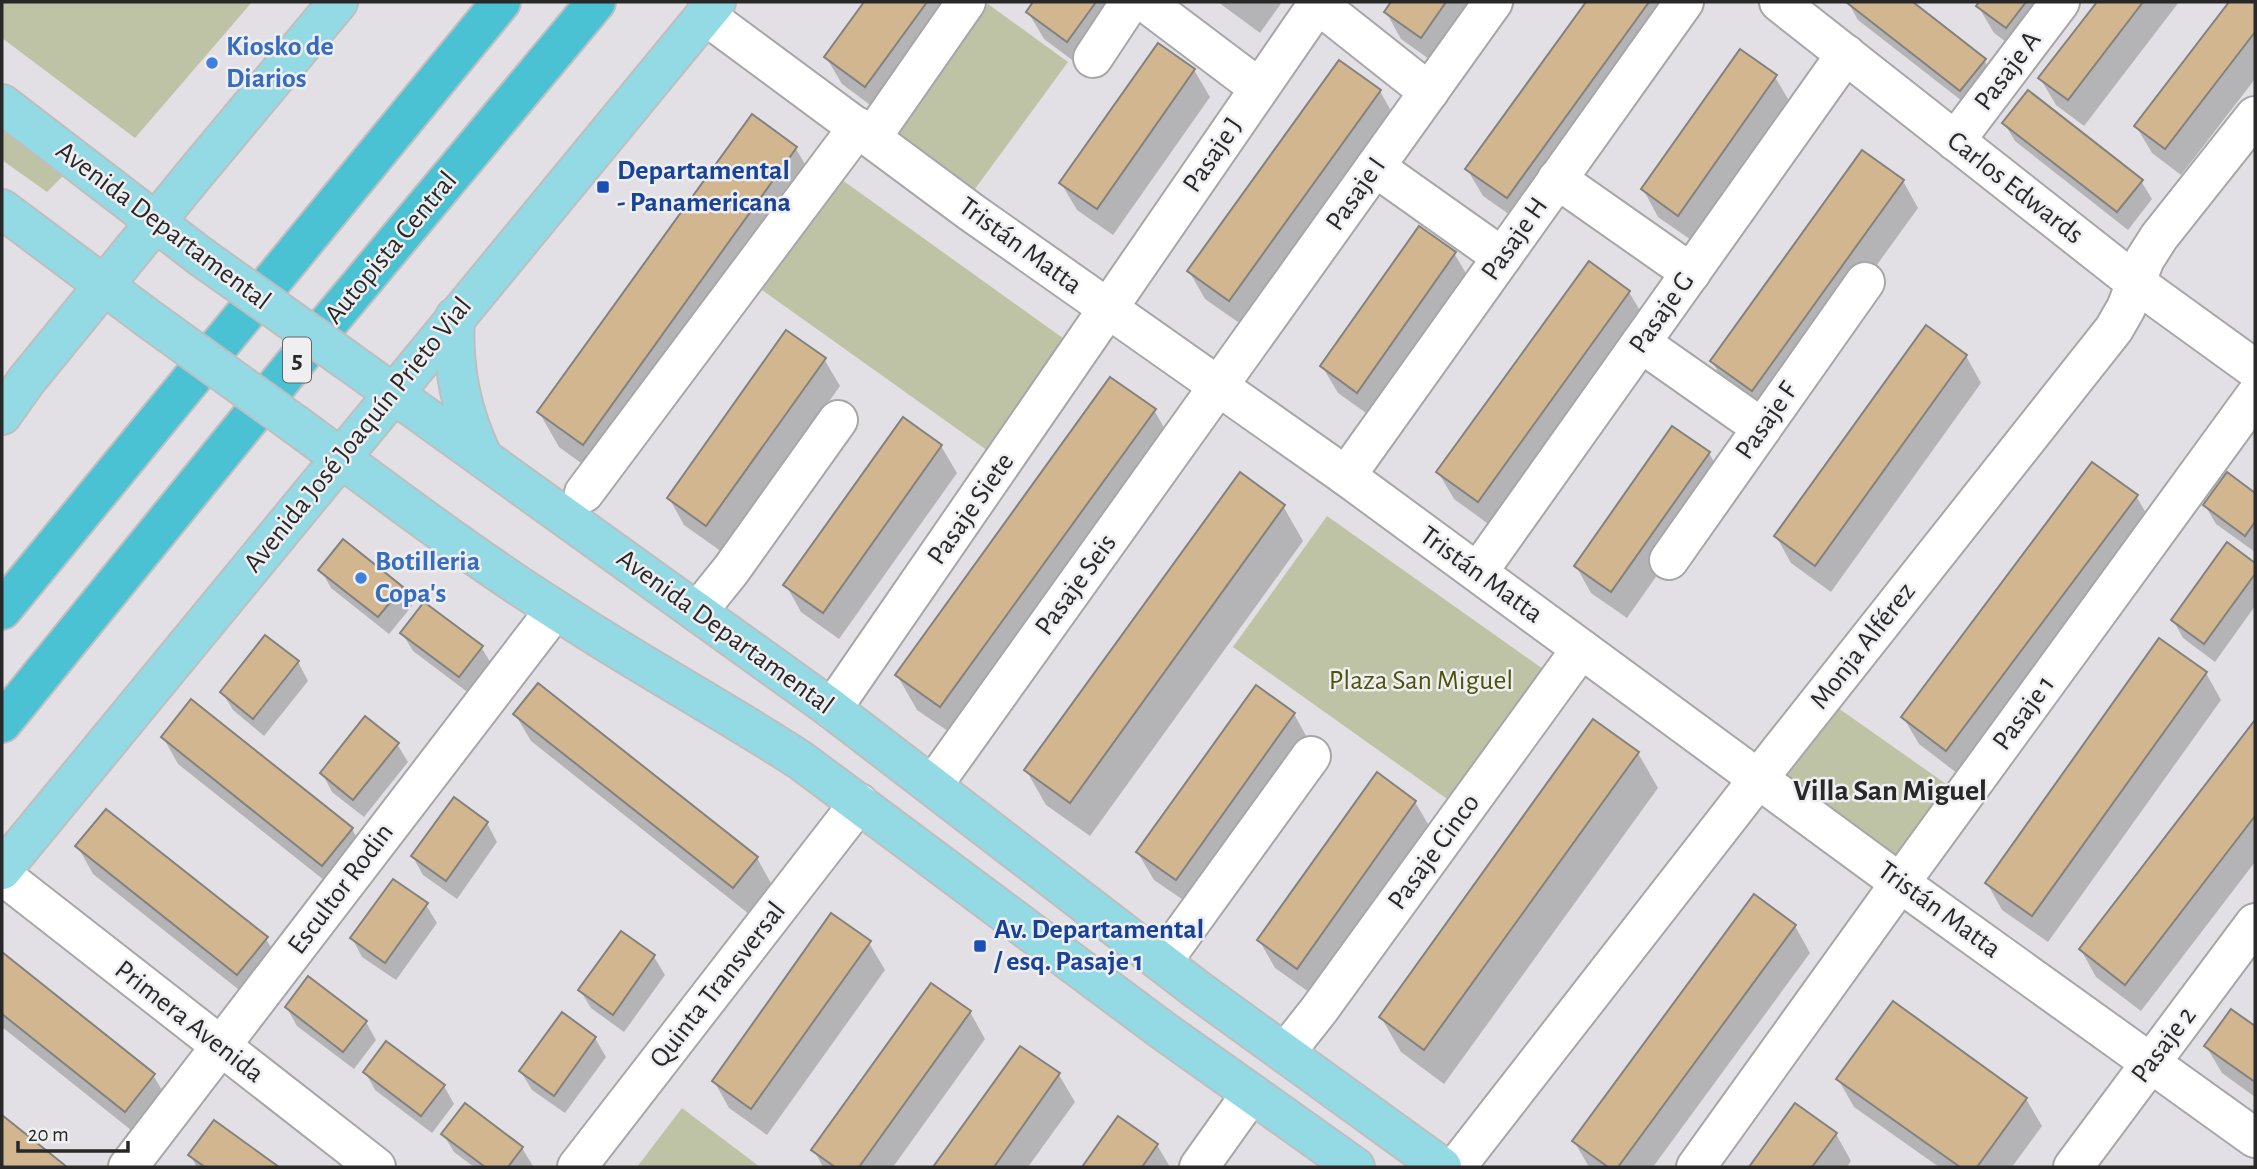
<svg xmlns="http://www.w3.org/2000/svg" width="2257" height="1169" font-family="'Alegreya Sans',sans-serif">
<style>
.green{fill:#bfc3a6}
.shadow{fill:#0003}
.building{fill:#d2b690;stroke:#84827f;stroke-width:2}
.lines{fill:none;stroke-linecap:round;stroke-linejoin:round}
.minor-casing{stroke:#a7a6a9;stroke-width:42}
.major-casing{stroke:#bfbebf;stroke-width:42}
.highway-casing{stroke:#bfbebf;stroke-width:42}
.minor{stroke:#fff;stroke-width:38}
.major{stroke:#93dae5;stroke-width:38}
.highway{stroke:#4bc2d4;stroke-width:38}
.major-bridge-casing{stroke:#bfbebf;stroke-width:42;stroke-linecap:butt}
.major-bridge{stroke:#93dae5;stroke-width:38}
.shop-dot{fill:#3f7fe0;stroke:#efeef1;stroke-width:2.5}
.transit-dot{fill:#1a4fb4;stroke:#efeef1;stroke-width:2.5}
.labels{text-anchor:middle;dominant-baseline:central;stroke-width:5;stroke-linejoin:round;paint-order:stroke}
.shield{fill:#efeef1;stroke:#646365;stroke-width:2}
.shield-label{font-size:26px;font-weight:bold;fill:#292829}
.shop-label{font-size:28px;font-weight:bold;fill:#366cbe;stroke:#efeef1;text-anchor:start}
.street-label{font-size:28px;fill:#292829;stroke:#efeef1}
.transit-label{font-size:28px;font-weight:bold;fill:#164399;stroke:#efeef1;text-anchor:start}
.park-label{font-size:28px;fill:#4e530a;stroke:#efeef1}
.neighbourhood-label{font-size:30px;font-weight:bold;fill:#292829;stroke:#efeef1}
</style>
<rect width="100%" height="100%" fill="#e2e0e4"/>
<g class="green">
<path d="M 2,2 L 252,2 L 135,138 L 2,38 Z"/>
<path d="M 988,4 L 1068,62 L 972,193 L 892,133 Z"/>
<path d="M 2,125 L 66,173 L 47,192 L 2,160 Z"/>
<path d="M 824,167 L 1067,341 L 988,451 L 745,278 Z"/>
<path d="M 1327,516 L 1543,669 L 1450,801 L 1233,647 Z"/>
<path d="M 1831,703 L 1956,791 L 1905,863 L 1780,775 Z"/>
<path d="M 682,1108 L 760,1167 L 637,1167 Z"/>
</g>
<g class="shadow">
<path d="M 866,2 L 961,2 L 881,113 L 842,84 L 826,57 Z"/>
<path d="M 1035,2 L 1131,2 L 1083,68 L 1044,39 L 1028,12 Z"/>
<path d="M 1218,2 L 1282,2 L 1260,33 Z"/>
<path d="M 1393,2 L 1481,2 L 1436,64 L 1401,39 L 1386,12 Z"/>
<path d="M 1588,2 L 1666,2 L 1523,224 L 1483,196 L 1467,169 Z"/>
<path d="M 1848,2 L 1910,2 L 1984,60 L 1995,78 L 1971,108 L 1858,20 Z"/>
<path d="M 1982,2 L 2063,2 L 2022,54 L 1994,33 L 1978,6 Z"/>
<path d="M 2099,2 L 2179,2 L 2084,126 L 2056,105 L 2040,78 Z"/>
<path d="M 2232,2 L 2255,2 L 2255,79 L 2181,175 L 2152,153 L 2136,126 Z"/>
<path d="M 1194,70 L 1210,97 L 1113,235 L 1077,210 L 1061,183 Z"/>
<path d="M 1775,77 L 1791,104 L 1694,242 L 1658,217 L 1643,189 Z"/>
<path d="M 1380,91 L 1395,118 L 1245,327 L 1205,299 L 1189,271 Z"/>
<path d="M 752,117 L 796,149 L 816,183 L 603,479 L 559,447 L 539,412 Z"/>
<path d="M 2004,123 L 2141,181 L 2152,199 L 2128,230 L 2015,141 Z"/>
<path d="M 1903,181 L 1918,208 L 1767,417 L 1727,388 L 1712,361 Z"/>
<path d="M 1454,253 L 1470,280 L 1373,418 L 1338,393 L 1322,366 Z"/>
<path d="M 1629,292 L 1645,319 L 1494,528 L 1454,499 L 1438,472 Z"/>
<path d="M 1966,356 L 1981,383 L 1831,592 L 1791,563 L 1776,536 Z"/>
<path d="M 824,359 L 840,386 L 722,552 L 684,525 L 669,498 Z"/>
<path d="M 1154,410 L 1174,445 L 961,740 L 917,710 L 897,675 Z"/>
<path d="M 903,420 L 941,446 L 957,473 L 839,639 L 801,612 L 786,585 Z"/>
<path d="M 1709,453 L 1724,480 L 1627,618 L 1591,593 L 1576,566 Z"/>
<path d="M 2228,475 L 2255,495 L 2255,552 L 2216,524 L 2205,505 Z"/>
<path d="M 2136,496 L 2152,523 L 1962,777 L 1919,744 L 1903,717 Z"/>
<path d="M 1283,506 L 1303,541 L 1090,836 L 1046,805 L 1026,770 Z"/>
<path d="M 2228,545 L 2255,565 L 2255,606 L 2215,662 L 2183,638 L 2173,620 Z"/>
<path d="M 321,570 L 402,588 L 412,606 L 389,634 L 331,588 Z"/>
<path d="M 402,633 L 481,647 L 492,665 L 470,694 L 413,651 Z"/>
<path d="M 298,662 L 308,681 L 264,736 L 233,710 L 222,692 Z"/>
<path d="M 2206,673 L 2221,700 L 2048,942 L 2002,910 L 1987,883 Z"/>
<path d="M 515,714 L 757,858 L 772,885 L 749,914 L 531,741 Z"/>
<path d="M 1294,714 L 1309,741 L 1192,906 L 1154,880 L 1138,853 Z"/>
<path d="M 2255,723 L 2255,862 L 2141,1011 L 2096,977 L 2081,950 Z"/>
<path d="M 163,737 L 352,829 L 367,856 L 339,892 L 178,764 Z"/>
<path d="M 397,744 L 408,762 L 364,817 L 332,792 L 322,773 Z"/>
<path d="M 1638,753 L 1658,788 L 1444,1084 L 1401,1052 L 1381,1017 Z"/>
<path d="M 1415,802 L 1431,829 L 1313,995 L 1275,968 L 1259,940 Z"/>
<path d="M 487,823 L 497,842 L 457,899 L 423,875 L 413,857 Z"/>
<path d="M 78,847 L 266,939 L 282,966 L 253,1001 L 93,874 Z"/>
<path d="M 426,905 L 437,923 L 396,980 L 362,957 L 352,938 Z"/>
<path d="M 1795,926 L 1810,953 L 1653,1167 L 1589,1167 L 1574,1141 Z"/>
<path d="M 621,933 L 654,957 L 665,975 L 624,1032 L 591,1008 L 580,990 Z"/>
<path d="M 869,943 L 885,970 L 767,1135 L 729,1108 L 714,1081 Z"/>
<path d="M 2,954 L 153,1075 L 169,1102 L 141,1138 L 2,1027 Z"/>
<path d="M 287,1008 L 366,1022 L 376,1040 L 354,1069 L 297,1026 Z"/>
<path d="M 2231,1011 L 2255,1028 L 2255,1097 L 2222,1073 L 2206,1046 Z"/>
<path d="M 970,1012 L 985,1039 L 893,1167 L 823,1167 L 814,1150 Z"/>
<path d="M 562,1015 L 595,1038 L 606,1057 L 565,1113 L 532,1090 L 521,1072 Z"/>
<path d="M 1021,1048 L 1059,1075 L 1075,1102 L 1028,1167 L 936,1167 Z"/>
<path d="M 365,1072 L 444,1086 L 454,1104 L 432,1133 L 375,1090 Z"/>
<path d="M 1838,1079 L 2026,1099 L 2042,1126 L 2012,1167 L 1939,1167 L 1854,1107 Z"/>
<path d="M 1795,1105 L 1836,1134 L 1851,1161 L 1847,1167 L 1751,1167 Z"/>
<path d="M 2,1117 L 64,1167 L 2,1167 Z"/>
<path d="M 1118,1118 L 1157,1145 L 1170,1167 L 1084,1167 Z"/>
<path d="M 214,1122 L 276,1167 L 197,1167 L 190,1155 Z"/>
<path d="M 443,1134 L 522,1148 L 533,1166 L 474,1167 L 454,1152 Z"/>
</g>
<g class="building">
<path d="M 864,2 L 927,2 L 865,87 L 824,57 Z"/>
<path d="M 1033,2 L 1096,2 L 1067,42 L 1026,12 Z"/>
<path d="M 1391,2 L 1446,2 L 1421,38 L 1384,12 Z"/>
<path d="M 1586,2 L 1649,2 L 1507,198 L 1465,169 Z"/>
<path d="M 1846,2 L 1913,2 L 1986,59 L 1960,91 Z"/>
<path d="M 1979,2 L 2026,2 L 2006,28 L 1976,6 Z"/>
<path d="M 2097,2 L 2143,2 L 2068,100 L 2038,78 Z"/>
<path d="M 2229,2 L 2255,2 L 2255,32 L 2165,149 L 2134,126 Z"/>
<path d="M 1158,43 L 1195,69 L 1097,209 L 1059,183 Z"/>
<path d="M 1740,49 L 1777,75 L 1678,216 L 1641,189 Z"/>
<path d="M 1339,60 L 1381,90 L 1229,301 L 1187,271 Z"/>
<path d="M 2028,90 L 2143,180 L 2117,212 L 2002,123 Z"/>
<path d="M 752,114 L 797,147 L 583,445 L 537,412 Z"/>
<path d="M 1862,150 L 1904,180 L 1752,391 L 1710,361 Z"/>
<path d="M 1419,226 L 1456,252 L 1357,393 L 1320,366 Z"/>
<path d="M 1589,261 L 1630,291 L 1478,502 L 1436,472 Z"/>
<path d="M 1926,325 L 1967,355 L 1815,566 L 1774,536 Z"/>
<path d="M 786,330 L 826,358 L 706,526 L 667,498 Z"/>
<path d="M 1110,377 L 1156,409 L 940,707 L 895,675 Z"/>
<path d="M 903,417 L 942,445 L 823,613 L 783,585 Z"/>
<path d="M 1672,426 L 1710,452 L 1611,592 L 1574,566 Z"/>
<path d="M 2092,462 L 2138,495 L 1946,751 L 1901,717 Z"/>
<path d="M 1240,472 L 1285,505 L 1070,803 L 1024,770 Z"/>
<path d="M 2227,472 L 2255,493 L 2255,522 L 2245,536 L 2203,505 Z"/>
<path d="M 343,539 L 403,587 L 378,617 L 318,570 Z"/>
<path d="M 2227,542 L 2255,563 L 2255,574 L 2204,644 L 2171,620 Z"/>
<path d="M 424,602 L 483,646 L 459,677 L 400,633 Z"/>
<path d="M 265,635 L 299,661 L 253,719 L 220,692 Z"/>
<path d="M 2159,638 L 2207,672 L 2032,916 L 1985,883 Z"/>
<path d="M 538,683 L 758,857 L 733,888 L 513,714 Z"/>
<path d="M 1256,685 L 1295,713 L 1176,880 L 1136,852 Z"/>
<path d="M 191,699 L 353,828 L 322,866 L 161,737 Z"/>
<path d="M 365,716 L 399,743 L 353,800 L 320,773 Z"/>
<path d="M 1593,719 L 1639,752 L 1424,1050 L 1379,1017 Z"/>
<path d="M 2255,720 L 2255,816 L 2125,985 L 2079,949 Z"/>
<path d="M 1377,772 L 1416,801 L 1297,969 L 1257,940 Z"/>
<path d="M 454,797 L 488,822 L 446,881 L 411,856 Z"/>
<path d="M 106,809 L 268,937 L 237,975 L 75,846 Z"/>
<path d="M 393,879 L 428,903 L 385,963 L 350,938 Z"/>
<path d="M 1754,894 L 1796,925 L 1618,1167 L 1608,1167 L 1572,1141 Z"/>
<path d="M 831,913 L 871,941 L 751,1109 L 712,1081 Z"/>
<path d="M 621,931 L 655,955 L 613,1015 L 578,990 Z"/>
<path d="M 2,952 L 155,1074 L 125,1112 L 2,1014 Z"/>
<path d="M 308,976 L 367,1021 L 343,1052 L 285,1007 Z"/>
<path d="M 931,983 L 971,1011 L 859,1167 L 835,1167 L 811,1150 Z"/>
<path d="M 1893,1001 L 2027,1098 L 1977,1167 L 1960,1167 L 1836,1079 Z"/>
<path d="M 2231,1009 L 2255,1026 L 2255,1082 L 2204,1046 Z"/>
<path d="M 562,1012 L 596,1037 L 554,1096 L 519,1071 Z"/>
<path d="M 386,1041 L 445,1085 L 421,1116 L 363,1072 Z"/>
<path d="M 1020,1046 L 1060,1073 L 994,1167 L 933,1167 Z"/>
<path d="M 465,1103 L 523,1147 L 508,1167 L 485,1167 L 441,1134 Z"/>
<path d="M 1795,1103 L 1837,1133 L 1812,1167 L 1749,1167 Z"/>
<path d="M 2,1115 L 67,1167 L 2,1167 Z"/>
<path d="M 1118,1116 L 1158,1144 L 1142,1167 L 1082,1167 Z"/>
<path d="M 214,1120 L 279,1167 L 205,1167 L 188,1155 Z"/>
</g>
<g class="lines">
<defs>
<g id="minor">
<path d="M 1145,2 L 1259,88"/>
<path d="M 1779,2 L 2136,283 L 2255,369"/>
<path d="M 1318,4 L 1429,92"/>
<path d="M 705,15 L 971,212 L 1346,476 L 1900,883 L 2255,1138"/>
<path d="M 1093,58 L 1130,2"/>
<path d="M 872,137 L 966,2"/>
<path d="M 1955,141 L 2060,2"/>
<path d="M 1375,167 L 1502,257"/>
<path d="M 1557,179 L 1691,273"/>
<path d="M 1641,343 L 1762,428"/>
<path d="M 1346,476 L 1684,2"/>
<path d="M 584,493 L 858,127"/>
<path d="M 1669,560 L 1865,282"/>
<path d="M 1478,572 L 1846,54"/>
<path d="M 698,611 L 731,570 L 838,420"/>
<path d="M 832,709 L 1319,2"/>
<path d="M 933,785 L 1493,2"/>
<path d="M 2,875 L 376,1167"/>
<path d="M 1162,962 L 1311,756"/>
<path d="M 1285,1053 L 1319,1010 L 1581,649"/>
<path d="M 128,1167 L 555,610"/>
<path d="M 577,1167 L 859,803"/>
<path d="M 1199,1167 L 1251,1094"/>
<path d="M 1456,1167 L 1780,751 L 2114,329 L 2126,308 L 2145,259 L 2159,237 L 2255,116"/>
<path d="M 1696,1167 L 1900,883 L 2255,396"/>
<path d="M 2073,1167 L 2255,923"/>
</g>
<g id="major">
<path d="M 2,104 L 200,256"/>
<path d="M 2,209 L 149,319"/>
<path d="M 455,317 C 452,368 461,412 483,458"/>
<path d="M 348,361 L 832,709 L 1199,991 L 1442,1167"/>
<path d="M 2,415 L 26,381 L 193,176 L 338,2"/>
<path d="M 296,425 C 382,488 466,553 556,610 C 636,663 720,708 800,760 L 1165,1032 L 1355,1167"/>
<path d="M 2,870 L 716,2"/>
</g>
<g id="highway">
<path d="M 2,610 L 501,2"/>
<path d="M 2,723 L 303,353 L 596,2"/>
</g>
</defs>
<use href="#minor" class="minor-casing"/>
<use href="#major" class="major-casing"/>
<use href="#highway" class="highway-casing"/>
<use href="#minor" class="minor"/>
<use href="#major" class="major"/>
<use href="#highway" class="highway"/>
<defs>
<g id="major-bridge">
<path d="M 200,256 L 348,361"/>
<path d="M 149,319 L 296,425"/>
</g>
</defs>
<use href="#major-bridge" class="major-bridge-casing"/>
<use href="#major-bridge" class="major-bridge"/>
</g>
<g class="shop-dot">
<circle cx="212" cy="63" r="7"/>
<circle cx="361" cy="578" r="7"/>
</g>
<g class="transit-dot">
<rect x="596" y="180" width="14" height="14" rx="3.5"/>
<rect x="973" y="939" width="14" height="14" rx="3.5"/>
</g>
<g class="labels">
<rect class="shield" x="283" y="337.5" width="28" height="45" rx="5"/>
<g class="shield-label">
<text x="297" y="360">5</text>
</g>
<g class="shop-label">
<text x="226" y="47">Kiosko de<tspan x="226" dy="32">Diarios</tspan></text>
<text x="375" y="562">Botilleria<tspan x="375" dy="32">Copa's</tspan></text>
</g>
<g class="street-label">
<text transform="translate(2008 71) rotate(-53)">Pasaje A</text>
<text transform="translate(1213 155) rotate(-56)">Pasaje J</text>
<text transform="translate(2015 188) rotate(38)">Carlos Edwards</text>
<text transform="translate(1356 194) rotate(-55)">Pasaje I</text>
<text transform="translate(163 226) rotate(37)">Avenida Departamental</text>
<text transform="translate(1515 239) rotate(-55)">Pasaje H</text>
<text transform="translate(1020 246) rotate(36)">Tristán Matta</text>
<text transform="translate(391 248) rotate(-50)">Autopista Central</text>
<text transform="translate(1662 313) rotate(-55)">Pasaje G</text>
<text transform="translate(1767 421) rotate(-55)">Pasaje F</text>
<text transform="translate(358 435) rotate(-51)">Avenida José Joaquín Prieto Vial</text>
<text transform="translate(971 509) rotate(-55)">Pasaje Siete</text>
<text transform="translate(1481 575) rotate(36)">Tristán Matta</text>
<text transform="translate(1076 585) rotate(-54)">Pasaje Seis</text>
<text transform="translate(725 632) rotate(36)">Avenida Departamental</text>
<text transform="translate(1863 646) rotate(-52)">Monja Alférez</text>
<text transform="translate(2024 713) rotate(-54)">Pasaje 1</text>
<text transform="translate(1434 852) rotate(-54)">Pasaje Cinco</text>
<text transform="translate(341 889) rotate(-53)">Escultor Rodin</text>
<text transform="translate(1939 910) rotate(36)">Tristán Matta</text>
<text transform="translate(718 985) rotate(-52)">Quinta Transversal</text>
<text transform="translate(189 1022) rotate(38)">Primera Avenida</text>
<text transform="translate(2164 1045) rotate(-53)">Pasaje 2</text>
</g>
<g class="transit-label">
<text x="617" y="171">Departamental<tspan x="617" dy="32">- Panamericana</tspan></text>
<text x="994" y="930">Av. Departamental<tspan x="994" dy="32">/ esq. Pasaje 1</tspan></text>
</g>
<g class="park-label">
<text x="1421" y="681">Plaza San Miguel</text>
</g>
<g class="neighbourhood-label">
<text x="1890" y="791">Villa San Miguel</text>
</g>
</g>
<rect width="2257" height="1169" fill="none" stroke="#292829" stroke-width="7"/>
<path d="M18 1141v10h110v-10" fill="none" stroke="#292829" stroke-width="3.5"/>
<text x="28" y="1141" font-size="21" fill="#292829" stroke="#efeef1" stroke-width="5" paint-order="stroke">20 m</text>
</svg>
